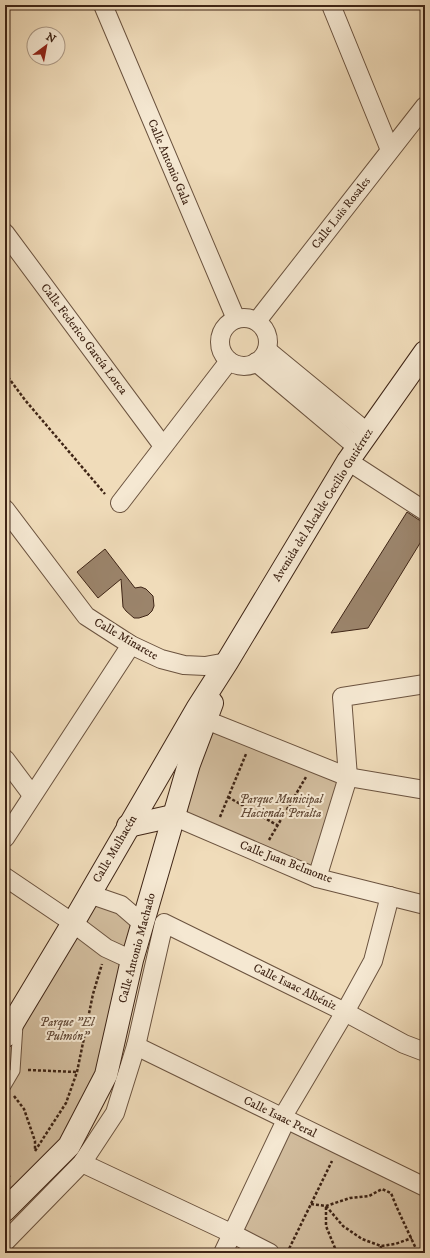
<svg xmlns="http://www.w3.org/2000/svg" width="430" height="1258" font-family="'IM FELL DW Pica',serif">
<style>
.green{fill:#d2bd9e;stroke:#88715a}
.building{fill:#9b846b;stroke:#3f2516}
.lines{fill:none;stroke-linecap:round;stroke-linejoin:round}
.lane-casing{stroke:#6b533f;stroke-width:11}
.street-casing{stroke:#6b533f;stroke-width:20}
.secondary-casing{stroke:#3f2516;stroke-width:24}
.path{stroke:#3f2516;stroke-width:2.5;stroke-dasharray:3 2;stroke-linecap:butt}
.lane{stroke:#f5e8d2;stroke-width:9}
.street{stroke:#f5e8d2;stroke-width:18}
.secondary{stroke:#f5e8d2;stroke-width:22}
.labels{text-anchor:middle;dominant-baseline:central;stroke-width:4;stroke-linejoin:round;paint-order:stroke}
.street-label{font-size:12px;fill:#3f2516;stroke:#f5e8d2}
.park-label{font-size:12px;font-style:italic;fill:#644b38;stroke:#f5e8d2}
</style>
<rect width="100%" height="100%" fill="#f0dcba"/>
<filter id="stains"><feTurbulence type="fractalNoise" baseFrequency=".005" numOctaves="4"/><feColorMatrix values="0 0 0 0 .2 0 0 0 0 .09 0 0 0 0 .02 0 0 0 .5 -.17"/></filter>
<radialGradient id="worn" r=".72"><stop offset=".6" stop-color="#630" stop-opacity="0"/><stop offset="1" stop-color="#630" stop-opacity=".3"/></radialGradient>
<g class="green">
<path d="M 206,720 L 348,777 L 317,878 L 173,816 Z"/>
<path d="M 89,894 L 143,924 L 106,1075 L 69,1146 L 5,1210 L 5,1088 L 15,1071 L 19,1014 Z"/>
<path d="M 286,1120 L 425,1187 L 425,1253 L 270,1253 L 233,1234 Z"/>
</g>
<g class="building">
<path d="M 407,512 L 419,520 L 425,521 L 425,535 L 368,628 L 331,633 Z"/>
<path d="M 105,549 L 135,588 L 141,587 L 146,589 L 153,596 L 154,606 L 152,611 L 148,615 L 139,618 L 134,618 L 126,611 L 123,607 L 121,579 L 98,598 L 77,572 Z"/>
</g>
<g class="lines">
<defs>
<path id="lane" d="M 5,1088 L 15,1071 L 18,1025"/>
<g id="street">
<path d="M 103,5 L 236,319"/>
<path d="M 331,5 L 390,150"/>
<path d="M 5,233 L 163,446"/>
<circle cx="244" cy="342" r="24"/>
<path d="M 257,321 L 425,106"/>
<path d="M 267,350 L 368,433"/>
<path d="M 256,362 L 357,447"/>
<path d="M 348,461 L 425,511"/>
<path d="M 120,503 L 229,361"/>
<path d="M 5,509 L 86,616 L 131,645 L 161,659 L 184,665 L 205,666 L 227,662"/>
<path d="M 206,720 L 348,777 L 425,790"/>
<path d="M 5,759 L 32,795"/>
<path d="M 173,816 L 317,878 L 425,905"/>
<path d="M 5,838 L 131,645"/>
<path d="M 5,877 L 73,923 L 106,948 L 132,960"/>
<path d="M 317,878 L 348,777 L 342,697 L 425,684"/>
<path d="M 89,894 L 121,905 L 143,924"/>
<path d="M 136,1046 L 425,1187"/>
<path d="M 282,1118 L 345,1012 L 373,961 L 390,896"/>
<path d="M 82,1163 L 233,1234 L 270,1253"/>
<path d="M 5,1242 L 82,1163 L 115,1113 L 136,1046 L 164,923 L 345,1012 L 404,1044 L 425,1052"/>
<path d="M 223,1253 L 286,1120"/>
</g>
<g id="secondary">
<path d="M 128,826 L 173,816"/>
<path d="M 5,1036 L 73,923 L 197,709 L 227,662 L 348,461 L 425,352"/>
<path d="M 5,1210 L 69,1146 L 106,1075 L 132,960 L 189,764 L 212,703"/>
</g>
</defs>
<use href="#lane" class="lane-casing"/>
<use href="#street" class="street-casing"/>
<use href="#secondary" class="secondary-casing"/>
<g class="path">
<path d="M 5,373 L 25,400 L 105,494"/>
<path d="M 228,797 L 277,825"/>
<path d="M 220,817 L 246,754"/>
<path d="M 269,840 L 306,777"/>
<path d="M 28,1070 L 77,1072"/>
<path d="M 14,1096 L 24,1109 L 35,1141 L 35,1149"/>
<path d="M 35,1151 L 66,1103 L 77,1072 L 93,994 L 102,964"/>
<path d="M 5,1174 L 10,1177"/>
<path d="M 311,1204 L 326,1206 L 350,1198 L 369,1196 L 382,1189 L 391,1193 C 399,1214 409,1233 418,1253"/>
<path d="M 326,1206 L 343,1226 L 362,1239 L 381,1246 L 395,1244 L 412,1238"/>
<path d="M 326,1207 L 326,1226 L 337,1253"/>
<path d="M 287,1253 L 332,1161"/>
<path d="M 380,1253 L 381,1246"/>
</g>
<use href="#lane" class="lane"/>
<use href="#street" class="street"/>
<use href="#secondary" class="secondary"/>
</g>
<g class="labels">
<g class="street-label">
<text transform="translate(169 162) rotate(67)">Calle Antonio Gala</text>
<text transform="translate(341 213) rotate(-52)">Calle Luis Rosales</text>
<text transform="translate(84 339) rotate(53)">Calle Federico García Lorca</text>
<text transform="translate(323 505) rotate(-58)">Avenida del Alcalde Cecilio Gutiérrez</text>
<text transform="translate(126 639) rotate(30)">Calle Minarete</text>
<text transform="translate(115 849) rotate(-60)">Calle Mulhacén</text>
<text transform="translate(286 862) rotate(21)">Calle Juan Belmonte</text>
<text transform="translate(137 948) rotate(-75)">Calle Antonio Machado</text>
<text transform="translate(295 987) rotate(26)">Calle Isaac Albéniz</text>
<text transform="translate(280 1117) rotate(26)">Calle Isaac Peral</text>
</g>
<g class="park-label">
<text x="281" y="799">Parque Municipal<tspan x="281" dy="14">Hacienda Peralta</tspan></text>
<text x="67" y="1022">Parque "El<tspan x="67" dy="14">Pulmón"</tspan></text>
</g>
</g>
<rect width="430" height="1258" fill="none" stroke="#f0dcba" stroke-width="20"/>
<rect x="6" y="6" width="418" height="1246" fill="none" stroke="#3f2516" stroke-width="2"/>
<rect x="10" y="10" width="410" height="1238" fill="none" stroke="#3f2516"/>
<g transform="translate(46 46) rotate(32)"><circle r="19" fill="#f5e8d2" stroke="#ac9a87"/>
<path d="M0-3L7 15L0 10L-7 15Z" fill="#8f2418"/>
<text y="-6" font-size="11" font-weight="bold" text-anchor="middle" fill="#3f2516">N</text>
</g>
<rect width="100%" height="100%" filter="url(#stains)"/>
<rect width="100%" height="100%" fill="url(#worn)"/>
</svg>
